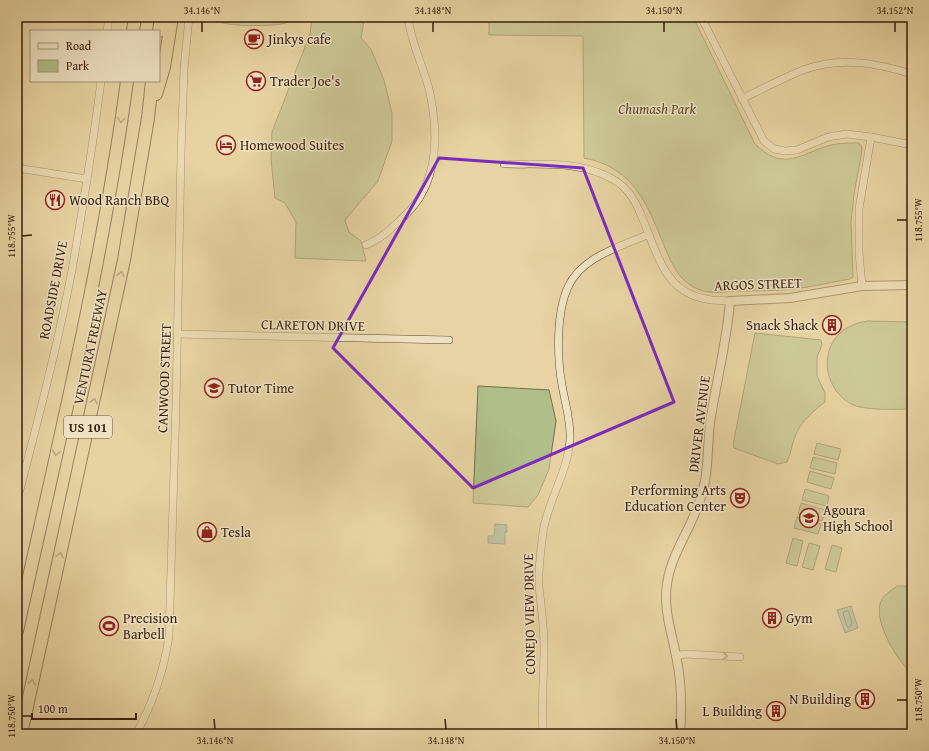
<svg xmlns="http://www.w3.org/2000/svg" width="929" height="751" font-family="'Gentium Book Plus',serif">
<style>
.green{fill:#b0be8a;stroke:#746e4a}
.water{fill:#97b8a6;stroke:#717a68}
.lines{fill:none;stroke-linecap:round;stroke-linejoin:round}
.shore{stroke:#686b58;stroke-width:1}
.minor-casing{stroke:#644b30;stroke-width:8}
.tertiary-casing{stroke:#644b30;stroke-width:10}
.motorway-casing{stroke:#381e0a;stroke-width:14}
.minor{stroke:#efe2c3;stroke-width:7}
.tertiary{stroke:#efe2c3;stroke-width:8}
.motorway{stroke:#e7d3a3;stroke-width:12}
.oneway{stroke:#907856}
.oneway2{stroke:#948066}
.marked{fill:none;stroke:#7b2cbf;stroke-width:3;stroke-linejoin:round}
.ticks{fill:none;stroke:#381e0a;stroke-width:1.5}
.labels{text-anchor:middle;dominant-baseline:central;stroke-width:3;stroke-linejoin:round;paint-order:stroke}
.shield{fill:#efe2c3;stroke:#6f5942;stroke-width:1}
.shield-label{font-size:13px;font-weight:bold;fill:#381e0a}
.poi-label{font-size:14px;fill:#381e0a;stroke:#efe2c3;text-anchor:start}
.park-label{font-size:14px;font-style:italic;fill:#56462a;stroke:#efe2c3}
.street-label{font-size:14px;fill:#381e0a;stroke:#efe2c3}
.neatline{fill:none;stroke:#381e0a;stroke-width:1.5}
.ticks-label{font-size:10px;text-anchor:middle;fill:#381e0a}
</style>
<rect width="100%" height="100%" fill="#e7d3a3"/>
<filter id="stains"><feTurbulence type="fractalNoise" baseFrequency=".005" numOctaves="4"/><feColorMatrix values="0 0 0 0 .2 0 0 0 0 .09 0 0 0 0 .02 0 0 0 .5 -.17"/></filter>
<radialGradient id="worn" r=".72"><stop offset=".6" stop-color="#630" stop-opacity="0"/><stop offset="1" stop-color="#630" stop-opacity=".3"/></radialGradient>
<g class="green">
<path d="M 210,17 L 296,17 C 292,19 287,23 282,24 C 266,26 221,28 210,17 Z"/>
<path d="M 429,17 L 693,17 L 755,144 C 781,169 795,158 824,147 C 835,143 847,143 858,143 L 861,145 L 862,150 L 854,194 L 851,222 L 853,277 L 850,279 C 827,283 804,289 781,290 C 766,291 751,291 736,291 C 725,292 711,294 700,290 C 681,283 673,267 666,250 C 648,207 636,168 584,158 L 583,36 L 489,35 L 489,18 L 438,19 Z"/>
<path d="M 312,18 L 364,20 L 361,38 L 371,49 L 384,80 L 392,113 L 392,141 L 378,181 L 345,220 L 349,232 L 361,241 L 366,261 L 295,258 L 296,222 L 285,203 L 275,198 L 271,159 L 272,132 L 310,34 Z"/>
<path d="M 867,321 L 912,322 L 912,409 C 896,409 864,411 851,404 C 826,390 818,354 840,333 C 848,326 857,323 867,321 Z"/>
<path d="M 755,333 L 821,340 L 822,345 L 817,357 L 817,376 L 825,393 L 825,402 C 815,409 802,421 797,432 C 792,441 792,451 787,462 L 778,464 L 734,448 L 733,445 Z"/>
<path d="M 478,386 L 549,390 L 556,421 L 549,469 L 538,495 L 528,507 L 473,503 Z"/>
<path d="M 817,443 L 841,449 L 838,460 L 814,454 Z"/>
<path d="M 813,457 L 837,463 L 835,474 L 810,468 Z"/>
<path d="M 810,471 L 834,478 L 831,489 L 807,482 Z"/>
<path d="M 805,489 L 829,496 L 827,506 L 802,500 Z"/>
<path d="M 801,503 L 825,510 L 822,521 L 798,514 Z"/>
<path d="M 797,517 L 821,524 L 818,534 L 794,528 Z"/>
<path d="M 793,538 L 803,541 L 797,566 L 786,563 Z"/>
<path d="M 809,543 L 820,546 L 813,570 L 802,567 Z"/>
<path d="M 832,545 L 842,548 L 836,572 L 825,569 Z"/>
<path d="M 897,586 L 912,586 L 912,674 C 898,661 875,625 880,604 C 882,596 890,591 897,586 Z"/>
</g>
<g class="water">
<path d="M 495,524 L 507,525 L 507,532 L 505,532 L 505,544 L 488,543 L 488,536 L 494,536 Z"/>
<path d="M 851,606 L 858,628 L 845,633 L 837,610 Z"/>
</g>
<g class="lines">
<path class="shore" d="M 847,611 L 849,612 L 852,624 L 849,627 L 847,626 L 843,614 L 844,612 Z"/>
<defs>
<g id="minor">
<path d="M 701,17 L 764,141 L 774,149 L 785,151 L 797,150 L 828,137 L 847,134 L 871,137 L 912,145"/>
<path d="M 107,31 L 109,17"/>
<path d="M 742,99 C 762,89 783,78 803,70 C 840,56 876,63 912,74"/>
<path d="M 504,164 C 540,165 582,160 614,180 C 627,187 636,202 641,215 C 656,249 663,292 706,299 C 714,301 722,300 730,301"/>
<path d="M 17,168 L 87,179"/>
<path d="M 366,245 C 378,240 387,233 396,224 C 405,216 414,207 420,197 C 438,167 437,127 430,93 C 424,67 411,44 408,17"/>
<path d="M 862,286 L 859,252 L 859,209 L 871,137"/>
<path d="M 178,334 L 449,340"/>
<path d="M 17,501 C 37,424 57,348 72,270 C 83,207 93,144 101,81"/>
<path d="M 676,656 L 685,654 L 740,657"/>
<path d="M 136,734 C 153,703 164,670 169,636 L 176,404 L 181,154 L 184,69 L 189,17"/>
<path d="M 543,734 C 541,705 544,676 544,646 C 544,626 541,606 539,586 C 538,568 541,550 543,532 C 548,500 568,472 570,439 C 571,421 565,403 562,385 C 557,357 556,313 568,287 C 582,256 621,247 649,234"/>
</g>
<path id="tertiary" d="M 680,734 C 682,708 682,682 676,656 C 672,633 663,609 667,584 C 671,554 691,529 700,500 C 709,476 707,448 710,423 C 716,382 727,342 730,301 L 790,298 L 862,286 L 912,285"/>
<g id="motorway">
<path d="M 133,31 L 135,17"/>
<path d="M 159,31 L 161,17"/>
<path d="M 156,94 L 164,67 L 172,17"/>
<path d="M 17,631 C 57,449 102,266 127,81"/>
<path d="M 21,734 L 124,260 L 148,118 L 152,81"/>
</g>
</defs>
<use href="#minor" class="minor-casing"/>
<use href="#tertiary" class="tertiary-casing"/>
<use href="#motorway" class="motorway-casing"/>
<use href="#minor" class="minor"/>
<use href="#tertiary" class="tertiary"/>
<use href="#motorway" class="motorway"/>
</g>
<defs><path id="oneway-chevron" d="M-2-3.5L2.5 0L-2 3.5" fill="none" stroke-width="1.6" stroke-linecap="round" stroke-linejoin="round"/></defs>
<g class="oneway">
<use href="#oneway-chevron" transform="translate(121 120) rotate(98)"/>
<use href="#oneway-chevron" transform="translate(121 274) rotate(-78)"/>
<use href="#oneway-chevron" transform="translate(94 401) rotate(-78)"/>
<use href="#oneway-chevron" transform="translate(56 453) rotate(102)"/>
<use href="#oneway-chevron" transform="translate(60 555) rotate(-78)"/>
<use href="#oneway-chevron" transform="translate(32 682) rotate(-78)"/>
</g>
<use class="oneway2" href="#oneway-chevron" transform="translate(725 656) rotate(2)"/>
<path d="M0 0H929V751H0ZM 439,158 L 583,168 L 674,402 L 473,488 L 333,348 Z" fill="#e7d3a3" fill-opacity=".55" fill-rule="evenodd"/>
<path class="marked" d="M 439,158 L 583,168 L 674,402 L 473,488 L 333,348 Z"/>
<path class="ticks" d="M 202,22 L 202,32M 433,22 L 433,32M 664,22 L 664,32M 895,22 L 895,32M 897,220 L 907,220M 22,236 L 32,235M 897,700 L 907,700M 22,716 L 32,716M 214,719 L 215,729M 445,719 L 446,729M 676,719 L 677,729"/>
<defs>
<symbol id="cafe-ring" viewBox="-11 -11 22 22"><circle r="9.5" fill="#efe2c3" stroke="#8f2418" stroke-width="1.5"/><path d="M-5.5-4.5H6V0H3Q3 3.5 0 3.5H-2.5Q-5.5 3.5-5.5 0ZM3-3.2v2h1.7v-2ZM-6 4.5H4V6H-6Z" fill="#8f2418"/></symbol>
<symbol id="supermarket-ring" viewBox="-11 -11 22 22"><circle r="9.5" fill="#efe2c3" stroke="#8f2418" stroke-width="1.5"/><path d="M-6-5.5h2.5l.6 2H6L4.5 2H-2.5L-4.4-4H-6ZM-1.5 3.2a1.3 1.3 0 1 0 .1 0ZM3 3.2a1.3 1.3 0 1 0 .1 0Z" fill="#8f2418"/></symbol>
<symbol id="hotel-ring" viewBox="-11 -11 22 22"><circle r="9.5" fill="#efe2c3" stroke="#8f2418" stroke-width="1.5"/><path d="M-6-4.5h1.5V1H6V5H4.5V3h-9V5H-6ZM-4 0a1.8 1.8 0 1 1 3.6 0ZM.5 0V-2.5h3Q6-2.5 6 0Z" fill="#8f2418"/></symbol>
<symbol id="restaurant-ring" viewBox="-11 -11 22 22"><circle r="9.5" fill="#efe2c3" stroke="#8f2418" stroke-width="1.5"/><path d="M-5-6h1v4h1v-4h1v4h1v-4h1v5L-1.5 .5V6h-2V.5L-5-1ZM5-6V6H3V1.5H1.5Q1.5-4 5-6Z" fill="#8f2418"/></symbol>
<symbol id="building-ring" viewBox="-11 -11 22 22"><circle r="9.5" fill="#efe2c3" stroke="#8f2418" stroke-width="1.5"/><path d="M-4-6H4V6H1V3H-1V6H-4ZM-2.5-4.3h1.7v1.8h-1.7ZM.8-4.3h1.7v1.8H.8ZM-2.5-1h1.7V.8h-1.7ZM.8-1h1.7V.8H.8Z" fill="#8f2418"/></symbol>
<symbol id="school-ring" viewBox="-11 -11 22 22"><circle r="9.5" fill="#efe2c3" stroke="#8f2418" stroke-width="1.5"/><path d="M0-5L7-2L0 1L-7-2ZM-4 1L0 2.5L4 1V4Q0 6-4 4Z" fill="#8f2418"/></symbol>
<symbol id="theatre-ring" viewBox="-11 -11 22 22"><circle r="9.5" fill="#efe2c3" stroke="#8f2418" stroke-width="1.5"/><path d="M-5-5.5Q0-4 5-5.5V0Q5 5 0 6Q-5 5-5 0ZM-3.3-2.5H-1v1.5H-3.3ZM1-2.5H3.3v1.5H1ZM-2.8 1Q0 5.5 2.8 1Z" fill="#8f2418"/></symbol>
<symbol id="shop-ring" viewBox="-11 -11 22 22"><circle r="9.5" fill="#efe2c3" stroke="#8f2418" stroke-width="1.5"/><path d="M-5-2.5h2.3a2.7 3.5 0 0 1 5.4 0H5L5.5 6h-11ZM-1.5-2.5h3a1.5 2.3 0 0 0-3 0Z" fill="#8f2418"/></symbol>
<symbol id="stadium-ring" viewBox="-11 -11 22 22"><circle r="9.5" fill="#efe2c3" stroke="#8f2418" stroke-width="1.5"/><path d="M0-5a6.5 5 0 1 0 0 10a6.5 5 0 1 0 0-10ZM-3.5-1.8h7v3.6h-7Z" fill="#8f2418"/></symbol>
</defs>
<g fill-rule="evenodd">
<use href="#cafe-ring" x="243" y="28" width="22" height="22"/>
<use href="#supermarket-ring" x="245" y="70" width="22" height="22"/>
<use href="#hotel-ring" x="215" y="134" width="22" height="22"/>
<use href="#restaurant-ring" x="44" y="189" width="22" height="22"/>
<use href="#building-ring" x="821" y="314" width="22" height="22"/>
<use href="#school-ring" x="203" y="377" width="22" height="22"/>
<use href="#theatre-ring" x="729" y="487" width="22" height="22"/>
<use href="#school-ring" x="798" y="507" width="22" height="22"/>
<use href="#shop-ring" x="196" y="521" width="22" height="22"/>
<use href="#building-ring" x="761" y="607" width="22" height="22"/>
<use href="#stadium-ring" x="98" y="615" width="22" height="22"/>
<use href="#building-ring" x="854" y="688" width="22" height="22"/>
<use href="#building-ring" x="765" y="700" width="22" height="22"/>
</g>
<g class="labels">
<rect class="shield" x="64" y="416" width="48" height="22" rx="3"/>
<g class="shield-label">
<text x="88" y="427">US 101</text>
</g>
<g class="poi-label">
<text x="268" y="39">Jinkys cafe</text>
<text x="270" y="81">Trader Joe's</text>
<text x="240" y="145">Homewood Suites</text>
<text x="69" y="200">Wood Ranch BBQ</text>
<text x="818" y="325" text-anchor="end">Snack Shack</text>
<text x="228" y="388">Tutor Time</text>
<text x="726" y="490" text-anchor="end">Performing Arts<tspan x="726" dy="16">Education Center</tspan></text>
<text x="823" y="510">Agoura<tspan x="823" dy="16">High School</tspan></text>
<text x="221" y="532">Tesla</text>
<text x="123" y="618">Precision<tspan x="123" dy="16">Barbell</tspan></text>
<text x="786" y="618">Gym</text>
<text x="851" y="699" text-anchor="end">N Building</text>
<text x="762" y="711" text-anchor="end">L Building</text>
</g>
<g class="park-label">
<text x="657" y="109">Chumash Park</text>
</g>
<g class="street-label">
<text transform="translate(758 284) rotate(-2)">ARGOS STREET</text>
<text transform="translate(53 290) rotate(-79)">ROADSIDE DRIVE</text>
<text transform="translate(313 325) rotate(1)">CLARETON DRIVE</text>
<text transform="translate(90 347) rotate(-78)">VENTURA FREEWAY</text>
<text transform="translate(164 378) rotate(-88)">CANWOOD STREET</text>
<text transform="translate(699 424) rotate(-83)">DRIVER AVENUE</text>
<text transform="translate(529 614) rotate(-91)">CONEJO VIEW DRIVE</text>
</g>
</g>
<rect width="929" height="751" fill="none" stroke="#e7d3a3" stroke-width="44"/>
<rect x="30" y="30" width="130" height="52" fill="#efe2c3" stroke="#a69479"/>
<rect x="38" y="43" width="20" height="6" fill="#efe2c3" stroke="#a69479"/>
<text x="66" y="50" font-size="12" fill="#381e0a">Road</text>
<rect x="38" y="60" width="20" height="12" fill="#b0be8a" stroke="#a69479"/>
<text x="66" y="70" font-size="12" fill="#381e0a">Park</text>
<path d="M32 713v6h104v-6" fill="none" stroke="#381e0a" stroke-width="2"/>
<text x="38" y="713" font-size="12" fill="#381e0a" stroke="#efe2c3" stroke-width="3" paint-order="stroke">100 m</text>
<rect x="22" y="22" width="885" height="707" class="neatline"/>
<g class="ticks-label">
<text x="202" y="14">34.146°N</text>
<text x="433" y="14">34.148°N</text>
<text x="664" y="14">34.150°N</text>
<text x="895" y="14">34.152°N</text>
<text transform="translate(918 220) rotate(-90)" y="4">118.755°W</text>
<text transform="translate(11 236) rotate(-90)" y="4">118.755°W</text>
<text transform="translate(918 700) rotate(-90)" y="4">118.750°W</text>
<text transform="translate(11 716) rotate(-90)" y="4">118.750°W</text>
<text x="215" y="744">34.146°N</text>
<text x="446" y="744">34.148°N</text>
<text x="677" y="744">34.150°N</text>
</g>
<rect width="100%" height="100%" filter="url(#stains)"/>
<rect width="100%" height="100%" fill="url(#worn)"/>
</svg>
